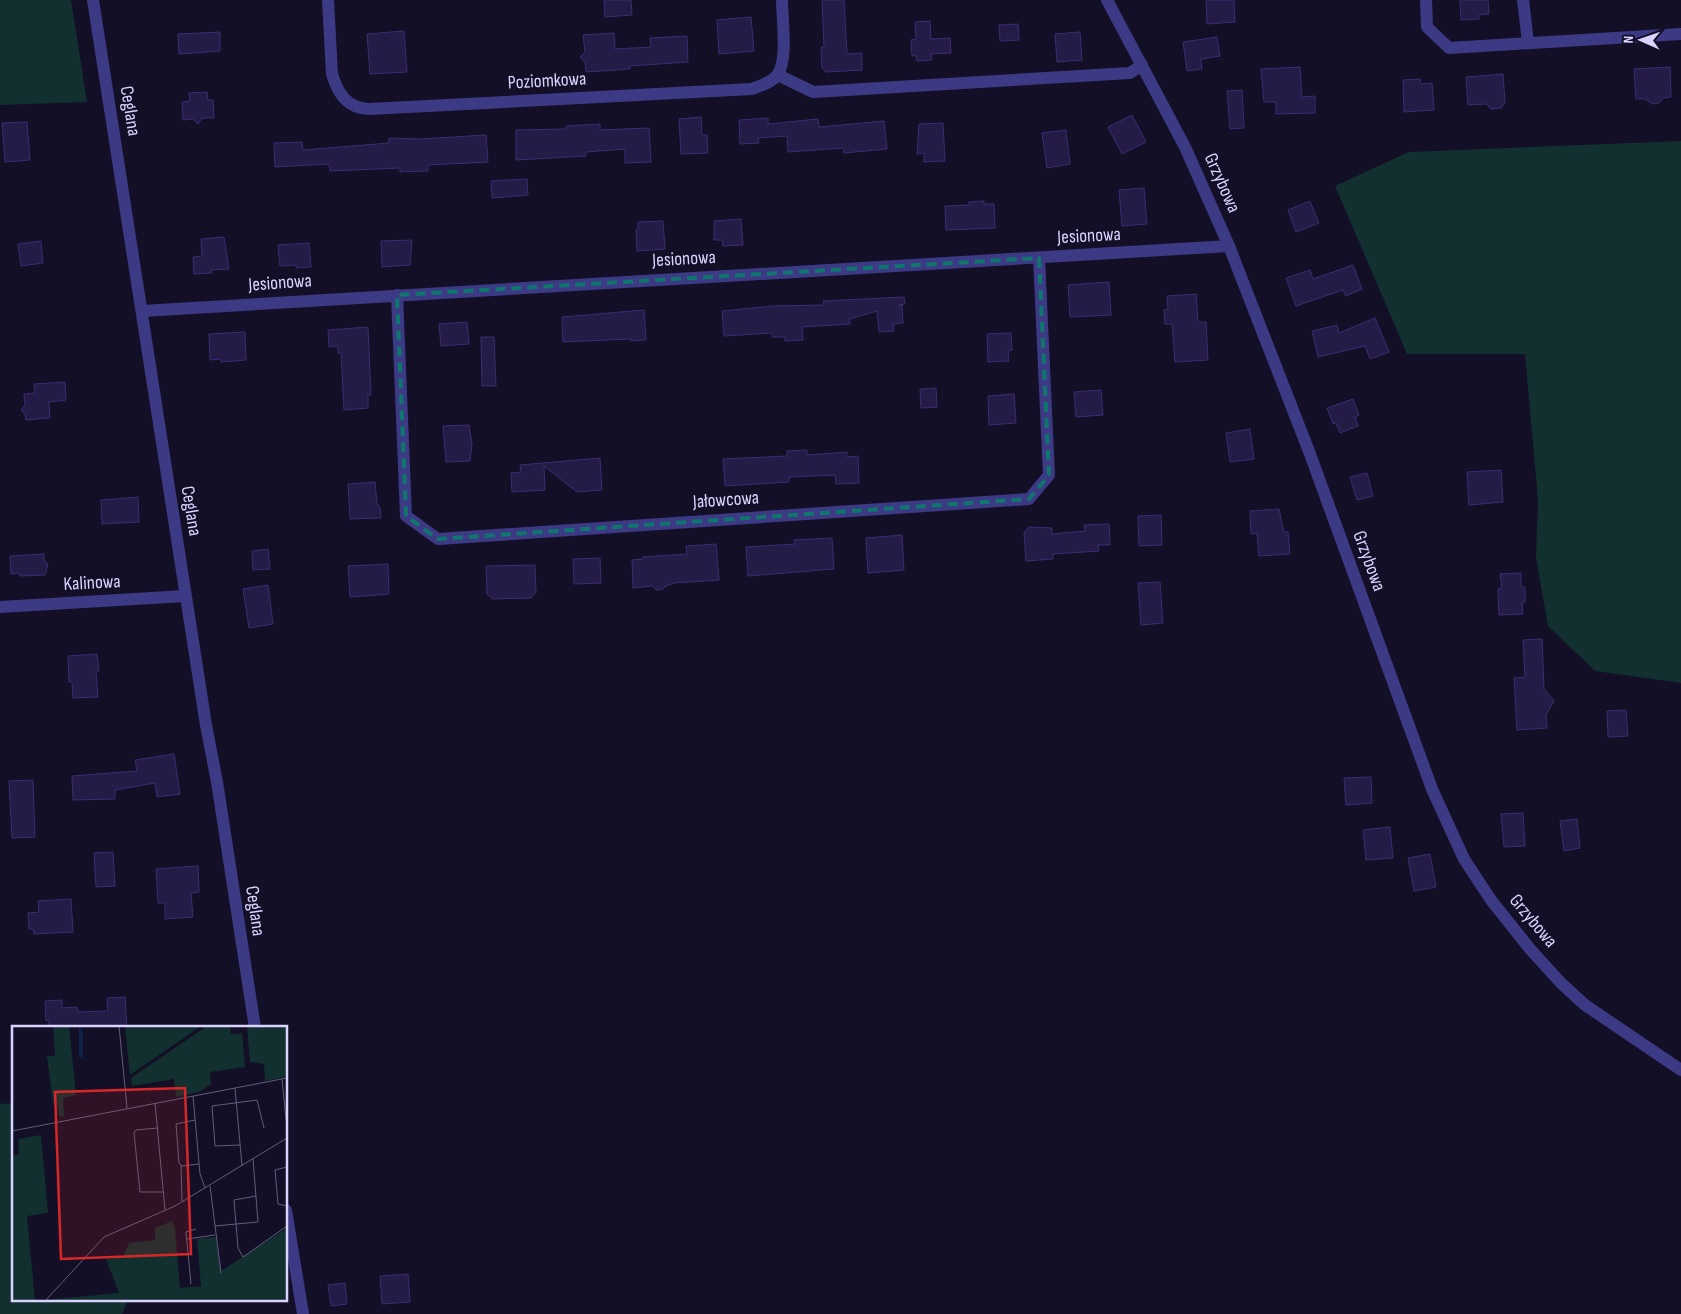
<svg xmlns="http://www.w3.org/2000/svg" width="1681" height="1314" font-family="'Sofia Sans Condensed',sans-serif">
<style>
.green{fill:#12302f}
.building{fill:#241b47;stroke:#3b2d73}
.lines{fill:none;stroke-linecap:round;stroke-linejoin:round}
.street{stroke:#3d3a85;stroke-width:12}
.marked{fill:none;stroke:#0f766e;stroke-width:4;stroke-dasharray:10 6;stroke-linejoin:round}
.labels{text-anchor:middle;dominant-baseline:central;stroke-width:4.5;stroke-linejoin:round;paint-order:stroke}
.street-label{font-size:19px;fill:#d9d4ff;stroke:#130f26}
.inset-road{fill:none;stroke:#625e7d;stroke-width:1}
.view{fill:#d62828;fill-opacity:0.15;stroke:#d62828;stroke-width:2.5}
.inset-edge{fill:none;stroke:#d9d4ff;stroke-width:2.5}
</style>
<rect width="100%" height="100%" fill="#130f26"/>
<g class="green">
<path d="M 0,0 L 71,0 L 87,102 L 0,105 Z"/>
<path d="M 1681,141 L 1681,683 L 1595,671 L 1548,626 L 1536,558 L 1538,500 L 1525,354 L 1407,354 L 1335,186 L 1409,152 Z"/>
<path d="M 14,1103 L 14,1300 L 128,1300 L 122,1314 L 0,1314 L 0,1104 Z"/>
</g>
<g class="building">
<path d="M 604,0 L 631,0 L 632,15 L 605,17 Z"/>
<path d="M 822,0 L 844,0 L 847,54 L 862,53 L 862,70 L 826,72 L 822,68 L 821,47 L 824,47 Z"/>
<path d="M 1206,0 L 1234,0 L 1235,22 L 1207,24 Z"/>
<path d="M 1460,0 L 1488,0 L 1489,14 L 1479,15 L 1479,19 L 1461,20 Z"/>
<path d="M 751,17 L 754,51 L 719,54 L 717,20 Z"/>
<path d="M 930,21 L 931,39 L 950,38 L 951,53 L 931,54 L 932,60 L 917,61 L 916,55 L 912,56 L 911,40 L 916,39 L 915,22 Z"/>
<path d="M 1018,24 L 1019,40 L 1000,41 L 999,25 Z"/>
<path d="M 404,31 L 407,72 L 370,74 L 367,34 Z"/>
<path d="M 220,32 L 220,51 L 179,54 L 178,34 Z"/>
<path d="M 1080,32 L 1082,60 L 1057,62 L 1055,34 Z"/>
<path d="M 614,33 L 615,49 L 651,47 L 650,38 L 687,36 L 688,62 L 630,66 L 630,69 L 586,72 L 585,62 L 580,57 L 585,52 L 583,35 Z"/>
<path d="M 1217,37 L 1220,56 L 1201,59 L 1202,69 L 1187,71 L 1183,42 Z"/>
<path d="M 1300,67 L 1302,97 L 1315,96 L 1315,113 L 1276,114 L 1276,102 L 1264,102 L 1261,69 Z"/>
<path d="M 1670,67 L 1671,97 L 1663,98 L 1659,103 L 1653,104 L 1645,99 L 1636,99 L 1634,69 Z"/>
<path d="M 1503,74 L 1505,102 L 1501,108 L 1491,109 L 1486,104 L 1468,105 L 1466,77 Z"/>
<path d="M 1420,79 L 1421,84 L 1432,83 L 1434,110 L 1404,112 L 1403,80 Z"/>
<path d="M 1242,90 L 1244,128 L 1230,129 L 1227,91 Z"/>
<path d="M 207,92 L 208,100 L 213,100 L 214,118 L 202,118 L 198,124 L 193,119 L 183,120 L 182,102 L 190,101 L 189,93 Z"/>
<path d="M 1132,115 L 1146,142 L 1122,154 L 1108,127 Z"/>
<path d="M 701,117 L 702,135 L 707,135 L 708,153 L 681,154 L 679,119 Z"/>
<path d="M 768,118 L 768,124 L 818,119 L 819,127 L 884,121 L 887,149 L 844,153 L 843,148 L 788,152 L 787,136 L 758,138 L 759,143 L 740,144 L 739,120 Z"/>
<path d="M 27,122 L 30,160 L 5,162 L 2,123 Z"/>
<path d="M 943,123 L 945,161 L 924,162 L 924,153 L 917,154 L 919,124 Z"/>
<path d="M 600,124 L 600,130 L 649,128 L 651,162 L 625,163 L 625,149 L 586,152 L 586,156 L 516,160 L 516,130 L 566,129 L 566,126 Z"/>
<path d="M 1066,130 L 1070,164 L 1047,168 L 1042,133 Z"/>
<path d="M 486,135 L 488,162 L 428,165 L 428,171 L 400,172 L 400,168 L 330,171 L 329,164 L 275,167 L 274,143 L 302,142 L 303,150 L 389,143 L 389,138 L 420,139 Z"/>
<path d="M 527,179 L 528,195 L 492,198 L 491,181 Z"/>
<path d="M 1144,188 L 1147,224 L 1122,226 L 1119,190 Z"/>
<path d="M 984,201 L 984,204 L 994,204 L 995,228 L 946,230 L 945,206 L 969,205 L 969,202 Z"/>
<path d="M 1310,201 L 1319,223 L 1296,232 L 1288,210 Z"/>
<path d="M 741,219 L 743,245 L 723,246 L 722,240 L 714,240 L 714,221 Z"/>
<path d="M 663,221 L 665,249 L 637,251 L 636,230 L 638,229 L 638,222 Z"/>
<path d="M 224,237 L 229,269 L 211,270 L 212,273 L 194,274 L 193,257 L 202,256 L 201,239 Z"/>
<path d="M 412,240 L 410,265 L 382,267 L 381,241 Z"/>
<path d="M 41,241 L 43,263 L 21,266 L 18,244 Z"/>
<path d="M 309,243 L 311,267 L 296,268 L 296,265 L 280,266 L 278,245 Z"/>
<path d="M 1353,265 L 1362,289 L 1346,296 L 1343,290 L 1296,306 L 1286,278 L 1310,270 L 1313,279 Z"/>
<path d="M 1109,282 L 1111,315 L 1070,317 L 1068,285 Z"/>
<path d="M 1196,294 L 1198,322 L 1206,322 L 1208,360 L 1175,362 L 1172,324 L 1165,324 L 1164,310 L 1168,309 L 1167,296 Z"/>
<path d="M 904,297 L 905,304 L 899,305 L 902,305 L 903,323 L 893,324 L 894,331 L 879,332 L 877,311 L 850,319 L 850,324 L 802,327 L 803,340 L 785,341 L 785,337 L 772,337 L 772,333 L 724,336 L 722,311 L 772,306 L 824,305 L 823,301 Z"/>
<path d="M 644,310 L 646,340 L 631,341 L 631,339 L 563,342 L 562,317 Z"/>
<path d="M 1375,318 L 1389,352 L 1370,359 L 1365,346 L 1318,357 L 1312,331 L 1337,325 L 1339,333 Z"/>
<path d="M 467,322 L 469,344 L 441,346 L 439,324 Z"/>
<path d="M 368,327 L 371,395 L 368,395 L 368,408 L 344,410 L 341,353 L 338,353 L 338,346 L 329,347 L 328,330 Z"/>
<path d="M 245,332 L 246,360 L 221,362 L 220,359 L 210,360 L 209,334 Z"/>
<path d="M 1011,333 L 1012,350 L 1008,351 L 1009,361 L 988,362 L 987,334 Z"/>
<path d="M 481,337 L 494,337 L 496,386 L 482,386 Z"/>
<path d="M 65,382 L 66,400 L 49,402 L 50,418 L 26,420 L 25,414 L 21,410 L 25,405 L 24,394 L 35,393 L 34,384 Z"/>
<path d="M 936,388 L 937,407 L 921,408 L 920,389 Z"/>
<path d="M 1101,390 L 1103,415 L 1076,417 L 1074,392 Z"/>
<path d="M 1014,394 L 1016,423 L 989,425 L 988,396 Z"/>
<path d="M 1353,399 L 1359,415 L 1355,417 L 1358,426 L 1340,433 L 1336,423 L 1333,424 L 1327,408 Z"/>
<path d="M 469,425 L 472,444 L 470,461 L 446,462 L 443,426 Z"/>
<path d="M 1250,429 L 1254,459 L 1230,462 L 1226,433 Z"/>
<path d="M 807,450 L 807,455 L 847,452 L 847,457 L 858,456 L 859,483 L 836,484 L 835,475 L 789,477 L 789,482 L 725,486 L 723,459 L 787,456 L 787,451 Z"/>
<path d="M 600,458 L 602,490 L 577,492 L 544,466 L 545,490 L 512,492 L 511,473 L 521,472 L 520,465 Z"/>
<path d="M 1501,470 L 1503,502 L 1469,505 L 1467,472 Z"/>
<path d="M 1367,473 L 1373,496 L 1357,500 L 1350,477 Z"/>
<path d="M 375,482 L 377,504 L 380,507 L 381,518 L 350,519 L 348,484 Z"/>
<path d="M 138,497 L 139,522 L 102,524 L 101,500 Z"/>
<path d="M 1279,509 L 1284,532 L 1288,532 L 1290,554 L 1259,556 L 1257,533 L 1251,534 L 1250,511 Z"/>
<path d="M 1161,515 L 1162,545 L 1139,546 L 1138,516 Z"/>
<path d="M 1109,524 L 1110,545 L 1098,545 L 1099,551 L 1053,554 L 1053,559 L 1026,561 L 1024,533 L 1029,527 L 1052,528 L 1052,534 L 1085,531 L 1084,525 Z"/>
<path d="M 902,535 L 904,570 L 868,573 L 866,538 Z"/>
<path d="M 832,538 L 834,569 L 748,576 L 746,547 L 795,544 L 794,540 Z"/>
<path d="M 716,544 L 719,580 L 674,583 L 666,586 L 663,589 L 656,590 L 653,586 L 633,588 L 632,560 L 643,559 L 643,557 L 687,554 L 686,546 Z"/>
<path d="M 268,549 L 270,569 L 253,570 L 252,551 Z"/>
<path d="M 44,554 L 44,560 L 48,564 L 45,575 L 20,576 L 19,573 L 11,574 L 10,556 Z"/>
<path d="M 600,558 L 601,583 L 574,584 L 573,559 Z"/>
<path d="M 388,564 L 389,594 L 350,597 L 348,566 Z"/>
<path d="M 535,565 L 536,592 L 531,598 L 493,599 L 487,594 L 486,566 Z"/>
<path d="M 1521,573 L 1521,587 L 1525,587 L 1525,602 L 1522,603 L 1523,614 L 1499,615 L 1498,589 L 1502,588 L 1500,574 Z"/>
<path d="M 1160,582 L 1163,623 L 1141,625 L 1138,583 Z"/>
<path d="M 268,585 L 273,624 L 249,628 L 243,589 Z"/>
<path d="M 1542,639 L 1544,689 L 1554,701 L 1546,715 L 1547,728 L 1517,730 L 1514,678 L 1525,677 L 1523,640 Z"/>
<path d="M 97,654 L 99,671 L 96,671 L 98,697 L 73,698 L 72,682 L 69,682 L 68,656 Z"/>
<path d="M 1626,710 L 1628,736 L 1608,737 L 1607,711 Z"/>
<path d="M 174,754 L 180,794 L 157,797 L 155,783 L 115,790 L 115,799 L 73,800 L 72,776 L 137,771 L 135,760 Z"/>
<path d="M 1371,777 L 1372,803 L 1346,805 L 1344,778 Z"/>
<path d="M 33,780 L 35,837 L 12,838 L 9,781 Z"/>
<path d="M 1523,813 L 1525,846 L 1504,847 L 1501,814 Z"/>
<path d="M 1577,819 L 1580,848 L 1564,851 L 1560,821 Z"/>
<path d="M 1390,827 L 1393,858 L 1366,860 L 1363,830 Z"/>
<path d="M 113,852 L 115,886 L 96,887 L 94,853 Z"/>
<path d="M 1430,854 L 1436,887 L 1414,891 L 1408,858 Z"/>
<path d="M 198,866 L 199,892 L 191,893 L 193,917 L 165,919 L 165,903 L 158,903 L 156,869 Z"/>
<path d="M 71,899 L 73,932 L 34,934 L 33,929 L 29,929 L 28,913 L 39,912 L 38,901 Z"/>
<path d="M 125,997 L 127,1028 L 49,1028 L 49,1020 L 46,1021 L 45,1001 L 62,1000 L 62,1008 L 77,1007 L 78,1012 L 108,1011 L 107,998 Z"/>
<path d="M 408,1274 L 410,1302 L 382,1304 L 380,1276 Z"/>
<path d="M 345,1283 L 347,1304 L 331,1306 L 328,1285 Z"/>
</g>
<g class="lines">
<g class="street">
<path d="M 93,0 L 206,725 L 217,782 L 255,1028"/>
<path d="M 328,0 L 332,74 C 338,94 347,108 369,109 L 752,89 C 760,86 773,82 778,74 C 788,58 782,19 782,0"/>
<path d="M 1107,0 L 1185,147 L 1229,246 L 1310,454 L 1432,789 L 1464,859 L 1491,900 L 1530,949 L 1561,983 L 1585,1005 L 1681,1070"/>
<path d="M 1426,0 L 1427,27 L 1449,48 L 1681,34"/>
<path d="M 1523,0 L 1528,42"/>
<path d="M 778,75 L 813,92 L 1130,73 L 1142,65"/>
<path d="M 397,295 L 406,516 L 438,539 L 1029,499 L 1049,475 L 1039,258"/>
<path d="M 142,311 L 1229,246"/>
<path d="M 0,607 L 185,596"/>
<path d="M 286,1210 L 303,1314"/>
</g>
</g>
<path class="marked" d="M 1039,258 L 1049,475 L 1029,499 L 438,539 L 406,516 L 397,295 Z"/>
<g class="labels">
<g class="street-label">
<text transform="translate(547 81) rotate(-3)">Poziomkowa</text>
<text transform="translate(130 111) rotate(81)">Ceglana</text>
<text transform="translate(1222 183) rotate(66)">Grzybowa</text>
<text transform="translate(1089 236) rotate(-3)">Jesionowa</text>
<text transform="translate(684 259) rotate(-3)">Jesionowa</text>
<text transform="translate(280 283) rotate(-4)">Jesionowa</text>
<text transform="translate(726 500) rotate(-4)">Jałowcowa</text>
<text transform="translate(191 511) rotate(81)">Ceglana</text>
<text transform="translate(1369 561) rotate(70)">Grzybowa</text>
<text transform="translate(92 583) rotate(-3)">Kalinowa</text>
<text transform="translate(255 911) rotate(82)">Ceglana</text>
<text transform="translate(1533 921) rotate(50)">Grzybowa</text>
</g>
</g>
<g transform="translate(12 1026)">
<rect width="275" height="275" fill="#130f26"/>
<path d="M 41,0 L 57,0 L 64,69 L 51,72 L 52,91 L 47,90 L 46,80 L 41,78 L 35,30 L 43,30 ZM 113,0 L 123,1 L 189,0 L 118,49 ZM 195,0 L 218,0 L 219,8 L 230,7 L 233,41 L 198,46 L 199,58 L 187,66 L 164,71 L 162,53 L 120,60 L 119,52 ZM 235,0 L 275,0 L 275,51 L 253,55 L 252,38 L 238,36 ZM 29,109 L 36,187 L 15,190 L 23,275 L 107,267 L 94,233 L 111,231 L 117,217 L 143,214 L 143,202 L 160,195 L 163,202 L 168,262 L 189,260 L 185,213 L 204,211 L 209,245 L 275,202 L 275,275 L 0,275 L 0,130 L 7,128 L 6,113 Z" fill="#12302f"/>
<path d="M 67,0 L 71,5 L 71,34 L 67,30 Z" fill="#0c2248"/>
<path class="inset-road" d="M 107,0 L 115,82M 270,53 L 274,93M 223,62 L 230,140M 181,70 L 188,148 L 193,162M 143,77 L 153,184M 183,94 L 164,98 L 167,137 L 170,140 L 187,138M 146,102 L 124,104 L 122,107 L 128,166 L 152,166M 0,105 L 275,52M 228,119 L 203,120 L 200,80 L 245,74 L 252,102M 169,139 L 170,175M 275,141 L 263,144 L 266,178 L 275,180M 198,160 L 209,247M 244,170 L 222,174 L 226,222 L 231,231 L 275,200M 203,200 L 246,196 L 241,133M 175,213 L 203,209M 179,258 L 174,206 L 184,203M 34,274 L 92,211 L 163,180 L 275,112"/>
<path class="view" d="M 173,62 L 179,228 L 49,233 L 43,66 Z"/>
<rect width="275" height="275" class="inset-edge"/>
</g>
<g transform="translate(1641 40) rotate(272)" stroke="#130f26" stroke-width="4" paint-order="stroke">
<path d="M0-4L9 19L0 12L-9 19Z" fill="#d9d4ff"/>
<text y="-8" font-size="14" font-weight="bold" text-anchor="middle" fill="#d9d4ff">N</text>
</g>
</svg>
